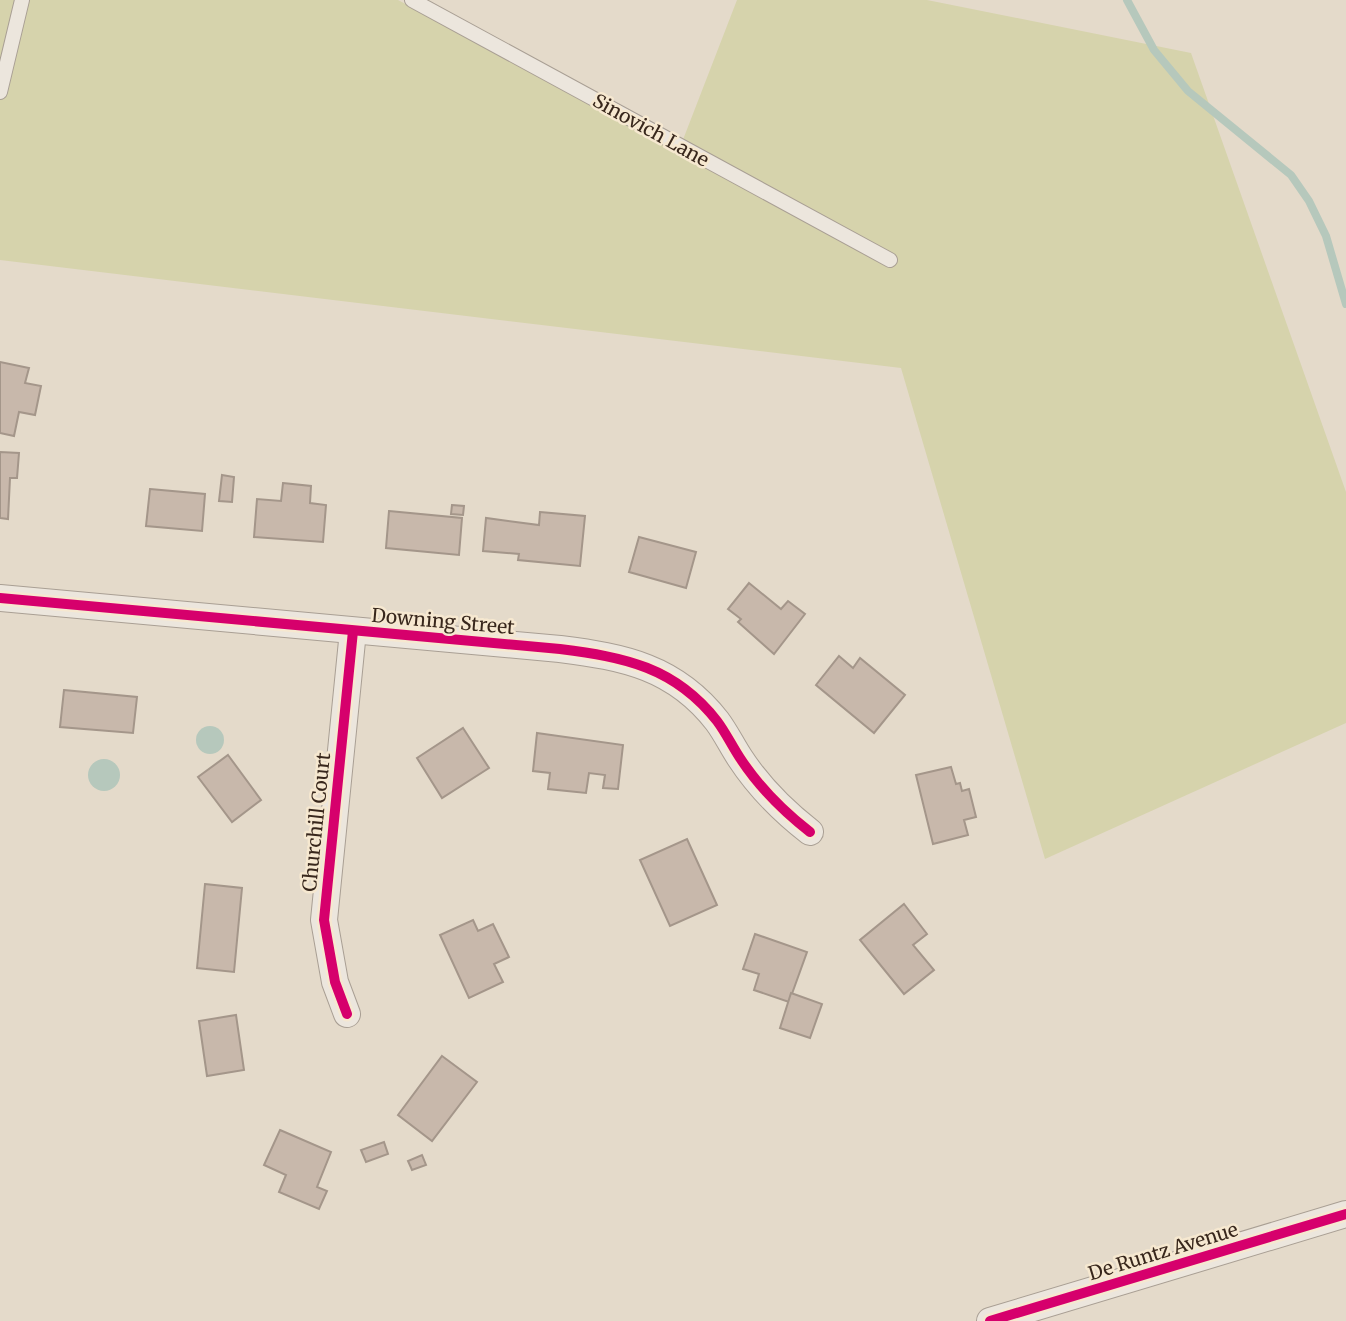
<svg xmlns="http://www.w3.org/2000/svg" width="1346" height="1321" font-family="Merriweather,serif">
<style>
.green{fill:#d6d3ac}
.water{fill:#b6c8bc}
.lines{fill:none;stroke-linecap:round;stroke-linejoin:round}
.stream{stroke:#b6c8bc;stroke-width:8}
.building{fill:#c8b8ab;stroke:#a4968a;stroke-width:2}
.lane-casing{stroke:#a99f94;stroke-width:16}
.street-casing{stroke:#a99f94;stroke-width:28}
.lane{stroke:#ece6dd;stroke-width:14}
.street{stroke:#ece6dd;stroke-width:26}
.cycleway-casing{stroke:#f6e8d0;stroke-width:15}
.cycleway{stroke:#d6006c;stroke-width:10}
.labels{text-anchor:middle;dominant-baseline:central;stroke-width:5;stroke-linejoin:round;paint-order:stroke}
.street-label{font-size:19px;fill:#38271c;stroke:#f6e8d0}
</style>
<rect width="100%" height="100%" fill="#e4daca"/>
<path class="green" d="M 0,0 L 398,0 L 679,150 L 737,0 L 927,0 L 1191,53 L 1346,492 L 1346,723 L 1045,859 L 901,368 L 0,260 Z"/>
<g class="water">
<circle cx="210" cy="740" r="14"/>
<circle cx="104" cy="775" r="16"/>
</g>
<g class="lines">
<path class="stream" d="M 1127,0 L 1154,50 L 1188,91 L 1291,175 L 1309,201 L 1326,236 L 1346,304"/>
</g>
<g class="building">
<path d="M 0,362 L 29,368 L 25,383 L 41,386 L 35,415 L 19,412 L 14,436 L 0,433 Z"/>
<path d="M 0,452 L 19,453 L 17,478 L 10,478 L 8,519 L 0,518 Z"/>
<path d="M 222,475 L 234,477 L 232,502 L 219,501 Z"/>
<path d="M 283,483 L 311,486 L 310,503 L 326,505 L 323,542 L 254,537 L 257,499 L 281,501 Z"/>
<path d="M 150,489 L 205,494 L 202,531 L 146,526 Z"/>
<path d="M 452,505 L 464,506 L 463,515 L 451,514 Z"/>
<path d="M 389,511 L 462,518 L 459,555 L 386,548 Z"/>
<path d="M 540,512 L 585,516 L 580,566 L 518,560 L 519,554 L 483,551 L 486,518 L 539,525 Z"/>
<path d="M 639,537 L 696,552 L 686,588 L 629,572 Z"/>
<path d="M 749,583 L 781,609 L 788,601 L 805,614 L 774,654 L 738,622 L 741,619 L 728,609 Z"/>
<path d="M 839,656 L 853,668 L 860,658 L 905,695 L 874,733 L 816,685 Z"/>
<path d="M 64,690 L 137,697 L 133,733 L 60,727 Z"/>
<path d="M 463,728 L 489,768 L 442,798 L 417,758 Z"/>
<path d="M 537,733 L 623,745 L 618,789 L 603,788 L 605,775 L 589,773 L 586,793 L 548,789 L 550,773 L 533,771 Z"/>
<path d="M 228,755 L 261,800 L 232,822 L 198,777 Z"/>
<path d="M 951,767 L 956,784 L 960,783 L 962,791 L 969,789 L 976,817 L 964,820 L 968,835 L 933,844 L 916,775 Z"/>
<path d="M 687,839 L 717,905 L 670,926 L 640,860 Z"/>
<path d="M 205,884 L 242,888 L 234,972 L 197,968 Z"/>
<path d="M 904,904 L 927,934 L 913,945 L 934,970 L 904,994 L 860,940 Z"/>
<path d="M 473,920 L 478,931 L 493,924 L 509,957 L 494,964 L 503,982 L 469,998 L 440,935 Z"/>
<path d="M 755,934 L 807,952 L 789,1002 L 754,990 L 759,974 L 743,969 Z"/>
<path d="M 791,993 L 822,1004 L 810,1038 L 780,1028 Z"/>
<path d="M 236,1015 L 244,1070 L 207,1076 L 199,1021 Z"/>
<path d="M 442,1056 L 477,1082 L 432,1141 L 398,1115 Z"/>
<path d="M 280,1130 L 331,1152 L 317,1187 L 327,1191 L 319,1209 L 279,1192 L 286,1175 L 264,1165 Z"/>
<path d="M 384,1142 L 388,1154 L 366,1162 L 361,1150 Z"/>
<path d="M 422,1155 L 426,1165 L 412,1170 L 408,1161 Z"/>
</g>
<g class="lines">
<defs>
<g id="lane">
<path d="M 412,0 L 890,260"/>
<path d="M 0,92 L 22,0"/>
</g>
<g id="street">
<path d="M 0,598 L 560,649 C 624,657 675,667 717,721 C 726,733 732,746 740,758 C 759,787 783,811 810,832"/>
<path d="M 347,1014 L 335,982 L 324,920 L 353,631"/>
<path d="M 990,1321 L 1346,1214"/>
</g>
</defs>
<use href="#lane" class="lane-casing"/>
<use href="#street" class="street-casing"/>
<use href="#lane" class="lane"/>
<use href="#street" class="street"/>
<defs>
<g id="cycleway">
<path d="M 0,598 L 560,649 C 624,657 675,667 717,721 C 726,733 732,746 740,758 C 759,787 783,811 810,832"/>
<path d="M 347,1014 L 335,982 L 324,920 L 353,631"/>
<path d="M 990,1321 L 1346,1214"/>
</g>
</defs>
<use href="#cycleway" class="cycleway-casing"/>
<use href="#cycleway" class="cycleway"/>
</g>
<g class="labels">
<g class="street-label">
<text transform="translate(651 130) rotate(29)">Sinovich Lane</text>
<text transform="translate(443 621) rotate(5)">Downing Street</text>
<text transform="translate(316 822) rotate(-84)">Churchill Court</text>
<text transform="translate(1163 1251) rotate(-17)">De Runtz Avenue</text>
</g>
</g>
</svg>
